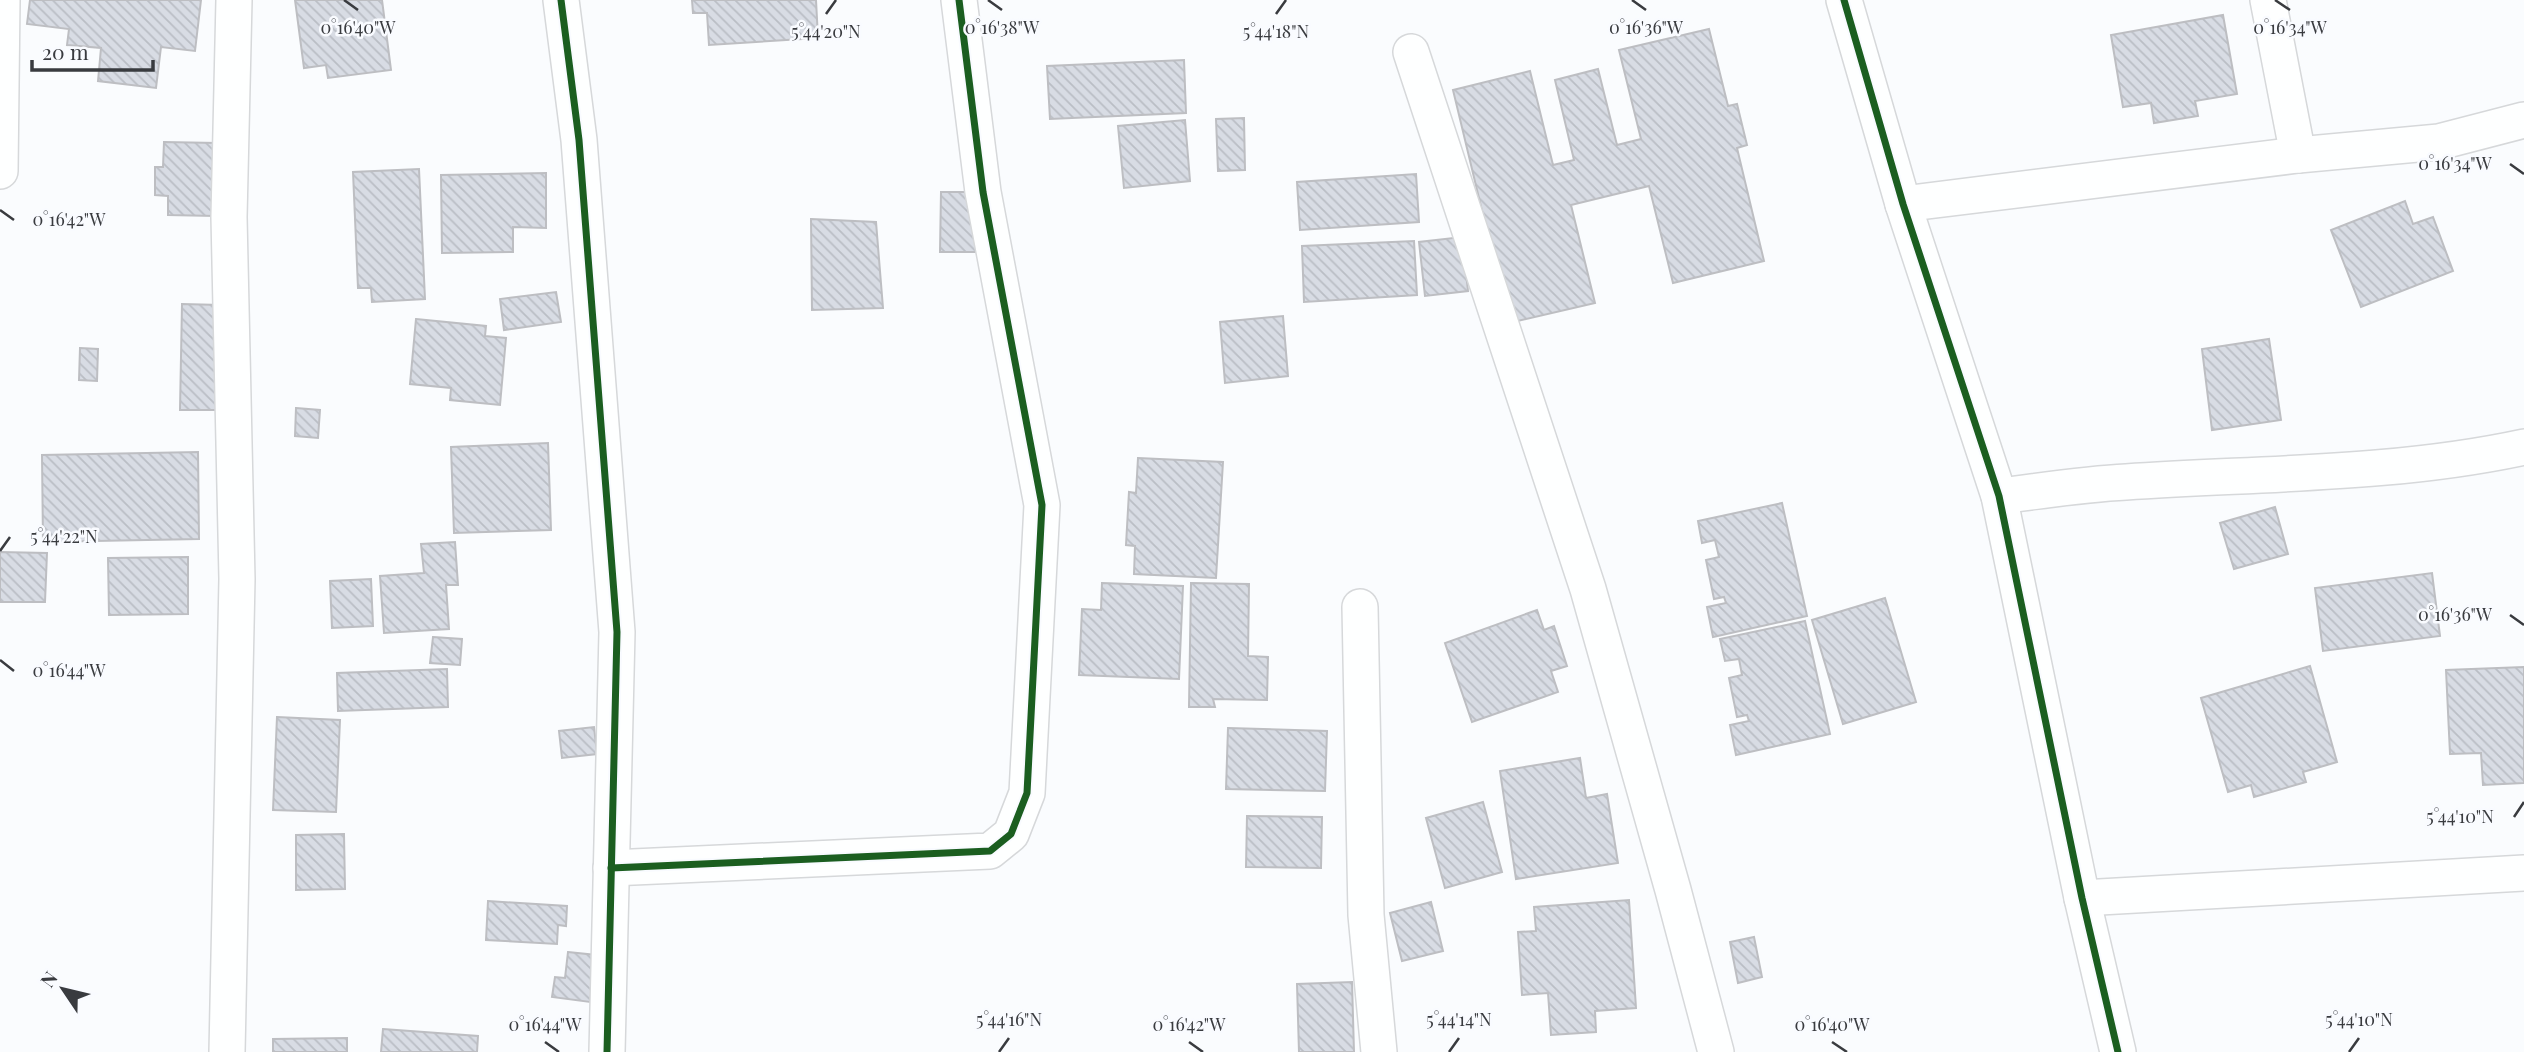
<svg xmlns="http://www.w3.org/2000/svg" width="2524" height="1052" font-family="'Playfair Display',serif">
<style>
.building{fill:url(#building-back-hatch);stroke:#bdbec2;stroke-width:2}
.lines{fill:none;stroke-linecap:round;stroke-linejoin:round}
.street-casing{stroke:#d6d8da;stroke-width:38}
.street{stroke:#feffff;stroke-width:35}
.cycleway-casing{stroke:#f9fbff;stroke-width:11}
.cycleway{stroke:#1b5e20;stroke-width:7}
.ticks{fill:none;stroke:#393b3f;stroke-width:2.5}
.ticks-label{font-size:18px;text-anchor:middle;fill:#393b3f;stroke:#f9fbff;stroke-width:5;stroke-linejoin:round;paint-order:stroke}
</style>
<defs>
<pattern id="building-back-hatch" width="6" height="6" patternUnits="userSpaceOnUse" patternTransform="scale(1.75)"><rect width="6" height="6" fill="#d8dce4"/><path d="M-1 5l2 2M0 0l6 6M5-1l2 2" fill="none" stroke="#babec5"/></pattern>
</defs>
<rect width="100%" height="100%" fill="#fafcfe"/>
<g class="building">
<path d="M 30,0 L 201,0 L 195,51 L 161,47 L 156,88 L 98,81 L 101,48 L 67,45 L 69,29 L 27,24 Z"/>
<path d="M 295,0 L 382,0 L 391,70 L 328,78 L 326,65 L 304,68 Z"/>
<path d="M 692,0 L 816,0 L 818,38 L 709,45 L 707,13 L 693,13 Z"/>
<path d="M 2223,15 L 2237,94 L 2195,101 L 2198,116 L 2154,123 L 2151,103 L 2123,107 L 2111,35 Z"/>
<path d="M 1709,29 L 1728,106 L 1737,104 L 1747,145 L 1737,148 L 1764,261 L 1673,283 L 1649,186 L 1571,205 L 1595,303 L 1509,323 L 1453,90 L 1530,71 L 1553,165 L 1574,160 L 1555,80 L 1598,69 L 1617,145 L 1641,139 L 1619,50 Z"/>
<path d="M 1184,60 L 1186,113 L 1050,119 L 1047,66 Z"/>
<path d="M 1244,118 L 1245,170 L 1218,171 L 1216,119 Z"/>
<path d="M 1185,120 L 1190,181 L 1124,188 L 1118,126 Z"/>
<path d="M 164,142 L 217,143 L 215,216 L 168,215 L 168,196 L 155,195 L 155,167 L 163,167 Z"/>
<path d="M 419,169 L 425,299 L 372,302 L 371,288 L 358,288 L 353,172 Z"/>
<path d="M 546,173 L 546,228 L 513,227 L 513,252 L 442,253 L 441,175 Z"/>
<path d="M 1416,174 L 1419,222 L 1300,230 L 1297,182 Z"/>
<path d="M 941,192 L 983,192 L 981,252 L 940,252 Z"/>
<path d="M 2405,201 L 2413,224 L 2433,217 L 2453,271 L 2361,307 L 2331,230 Z"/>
<path d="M 811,219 L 876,222 L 883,308 L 812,310 Z"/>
<path d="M 1462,237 L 1468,291 L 1425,296 L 1419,242 Z"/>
<path d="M 1414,241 L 1417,295 L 1304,302 L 1302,246 Z"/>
<path d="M 556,292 L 561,322 L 504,330 L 500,299 Z"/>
<path d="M 182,304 L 221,305 L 218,410 L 180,410 Z"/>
<path d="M 1283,316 L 1288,376 L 1225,383 L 1220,322 Z"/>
<path d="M 416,319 L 486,326 L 485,336 L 506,338 L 500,405 L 450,400 L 451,388 L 410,384 Z"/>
<path d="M 2269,339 L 2281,420 L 2212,430 L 2202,349 Z"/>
<path d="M 80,348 L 98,349 L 97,381 L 79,380 Z"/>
<path d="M 296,408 L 320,410 L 318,438 L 295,436 Z"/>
<path d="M 548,443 L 551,530 L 454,533 L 451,447 Z"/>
<path d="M 198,452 L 199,539 L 43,542 L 42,455 Z"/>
<path d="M 1138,458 L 1223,462 L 1216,578 L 1134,574 L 1135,546 L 1126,545 L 1129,492 L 1136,493 Z"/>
<path d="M 1782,503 L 1807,616 L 1713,637 L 1707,607 L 1726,603 L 1724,597 L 1714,599 L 1706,560 L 1719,557 L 1715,540 L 1702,543 L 1698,521 Z"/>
<path d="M 2275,507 L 2288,554 L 2234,569 L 2220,523 Z"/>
<path d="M 455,542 L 458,585 L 446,585 L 449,629 L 384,633 L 380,576 L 424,573 L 421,544 Z"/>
<path d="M 0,552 L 47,553 L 45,602 L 0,602 Z"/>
<path d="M 188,557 L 188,614 L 109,615 L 108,558 Z"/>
<path d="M 2432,573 L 2440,636 L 2323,651 L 2315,588 Z"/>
<path d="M 371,579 L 373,626 L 332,628 L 330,581 Z"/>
<path d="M 1102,583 L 1183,586 L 1179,679 L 1079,675 L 1082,609 L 1101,610 Z"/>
<path d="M 1191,583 L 1249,584 L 1248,656 L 1268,657 L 1267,700 L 1213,699 L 1215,707 L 1189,707 Z"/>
<path d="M 1885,598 L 1916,702 L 1843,724 L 1812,620 Z"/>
<path d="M 1537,610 L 1544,630 L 1554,626 L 1567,666 L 1551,671 L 1558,692 L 1472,722 L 1445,643 Z"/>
<path d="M 1805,621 L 1830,734 L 1736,755 L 1730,725 L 1749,721 L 1747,715 L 1737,717 L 1729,678 L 1742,675 L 1739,659 L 1725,661 L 1720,639 Z"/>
<path d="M 433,637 L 462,639 L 460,665 L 430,663 Z"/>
<path d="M 2310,666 L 2337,762 L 2303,772 L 2306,782 L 2254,797 L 2251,785 L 2228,792 L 2201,698 Z"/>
<path d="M 2524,667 L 2524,783 L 2483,785 L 2481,753 L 2450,754 L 2446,670 Z"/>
<path d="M 447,669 L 448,707 L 338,711 L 337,673 Z"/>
<path d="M 277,717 L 340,720 L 336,812 L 273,810 Z"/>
<path d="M 594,727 L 597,754 L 562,758 L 559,731 Z"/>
<path d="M 1228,728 L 1327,731 L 1325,791 L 1226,789 Z"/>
<path d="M 1580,758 L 1586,798 L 1607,794 L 1618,863 L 1516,879 L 1500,771 Z"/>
<path d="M 1483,802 L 1502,872 L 1445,888 L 1426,818 Z"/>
<path d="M 1247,816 L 1322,817 L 1321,868 L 1246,867 Z"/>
<path d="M 344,834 L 345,889 L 296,890 L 296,835 Z"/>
<path d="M 1629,900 L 1636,1008 L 1595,1011 L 1596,1032 L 1551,1035 L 1548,993 L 1522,995 L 1518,932 L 1536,931 L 1534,907 Z"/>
<path d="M 488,901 L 567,906 L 566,926 L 558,925 L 557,944 L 486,940 Z"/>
<path d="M 1431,902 L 1443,951 L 1402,961 L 1390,913 Z"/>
<path d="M 1754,937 L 1762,977 L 1738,983 L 1730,942 Z"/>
<path d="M 568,952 L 596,955 L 590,1002 L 552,997 L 555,977 L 565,978 Z"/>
<path d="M 1352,982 L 1354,1052 L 1299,1052 L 1297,984 Z"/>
<path d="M 383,1029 L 478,1036 L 477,1052 L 381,1052 Z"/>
<path d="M 347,1038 L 347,1052 L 273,1052 L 273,1039 Z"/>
</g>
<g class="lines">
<defs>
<g id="street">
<path d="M 561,0 L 579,140 L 617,632 L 607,1052"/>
<path d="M 1844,0 L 1903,204 L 1999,496 L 2082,898 L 2118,1052"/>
<path d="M 2268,0 L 2298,155"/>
<path d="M 1411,52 L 1588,589 L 1673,890 L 1716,1052"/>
<path d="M 0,171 L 2,0"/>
<path d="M 1903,204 L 2298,155 L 2439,142 L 2524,120"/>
<path d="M 1999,496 C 2041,491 2084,484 2126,482 C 2259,473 2394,475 2524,447"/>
<path d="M 1360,607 L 1366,915 L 1379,1052"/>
<path d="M 611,868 L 990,851 L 1011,834 L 1027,793 L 1042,505 L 983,192 L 959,0"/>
<path d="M 2082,898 L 2524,873"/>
<path d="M 227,1052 L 237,579 L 229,217 L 234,0"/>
</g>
</defs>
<use href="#street" class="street-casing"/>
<use href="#street" class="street"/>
<defs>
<g id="cycleway">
<path d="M 561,0 L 579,140 L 617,632 L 607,1052"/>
<path d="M 1844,0 L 1903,204 L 1999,496 L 2082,898 L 2118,1052"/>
<path d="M 611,868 L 990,851 L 1011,834 L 1027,793 L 1042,505 L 983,192 L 959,0"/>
</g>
</defs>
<use href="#cycleway" class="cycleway-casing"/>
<use href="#cycleway" class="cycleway"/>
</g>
<path class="ticks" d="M 344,0 L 358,10M 988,0 L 1002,10M 1632,0 L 1646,10M 2275,0 L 2290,10M 826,14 L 836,0M 1276,14 L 1286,0M 2510,164 L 2524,174M 0,210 L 14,220M 0,551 L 10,537M 2510,615 L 2524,625M 0,660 L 14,671M 2514,817 L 2524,802M 545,1042 L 559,1052M 1189,1042 L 1203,1052M 1832,1042 L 1847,1052M 999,1052 L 1009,1038M 1449,1052 L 1459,1038M 2349,1052 L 2359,1038"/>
<g class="ticks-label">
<text x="2290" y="34">0°16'34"W</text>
<text x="1002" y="34">0°16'38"W</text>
<text x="1646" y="34">0°16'36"W</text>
<text x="358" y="34">0°16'40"W</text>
<text x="826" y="38">5°44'20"N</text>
<text x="1276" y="38">5°44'18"N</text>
<text x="2455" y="170">0°16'34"W</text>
<text x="69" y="226">0°16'42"W</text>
<text x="64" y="543">5°44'22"N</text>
<text x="2455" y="621">0°16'36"W</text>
<text x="69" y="677">0°16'44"W</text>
<text x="2460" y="823">5°44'10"N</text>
<text x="1009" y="1026">5°44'16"N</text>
<text x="1459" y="1026">5°44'14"N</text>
<text x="2359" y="1026">5°44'10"N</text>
<text x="545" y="1031">0°16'44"W</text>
<text x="1189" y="1031">0°16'42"W</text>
<text x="1832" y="1031">0°16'40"W</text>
</g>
<g transform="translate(63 989) rotate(305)" stroke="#f9fbff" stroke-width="5" paint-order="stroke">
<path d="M0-5L12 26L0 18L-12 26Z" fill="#393b3f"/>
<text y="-10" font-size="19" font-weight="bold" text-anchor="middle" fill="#393b3f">N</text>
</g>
<path d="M32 60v10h121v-10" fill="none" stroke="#393b3f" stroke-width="3.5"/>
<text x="42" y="60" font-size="21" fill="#393b3f" stroke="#f9fbff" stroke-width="5" paint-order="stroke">20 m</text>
</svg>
